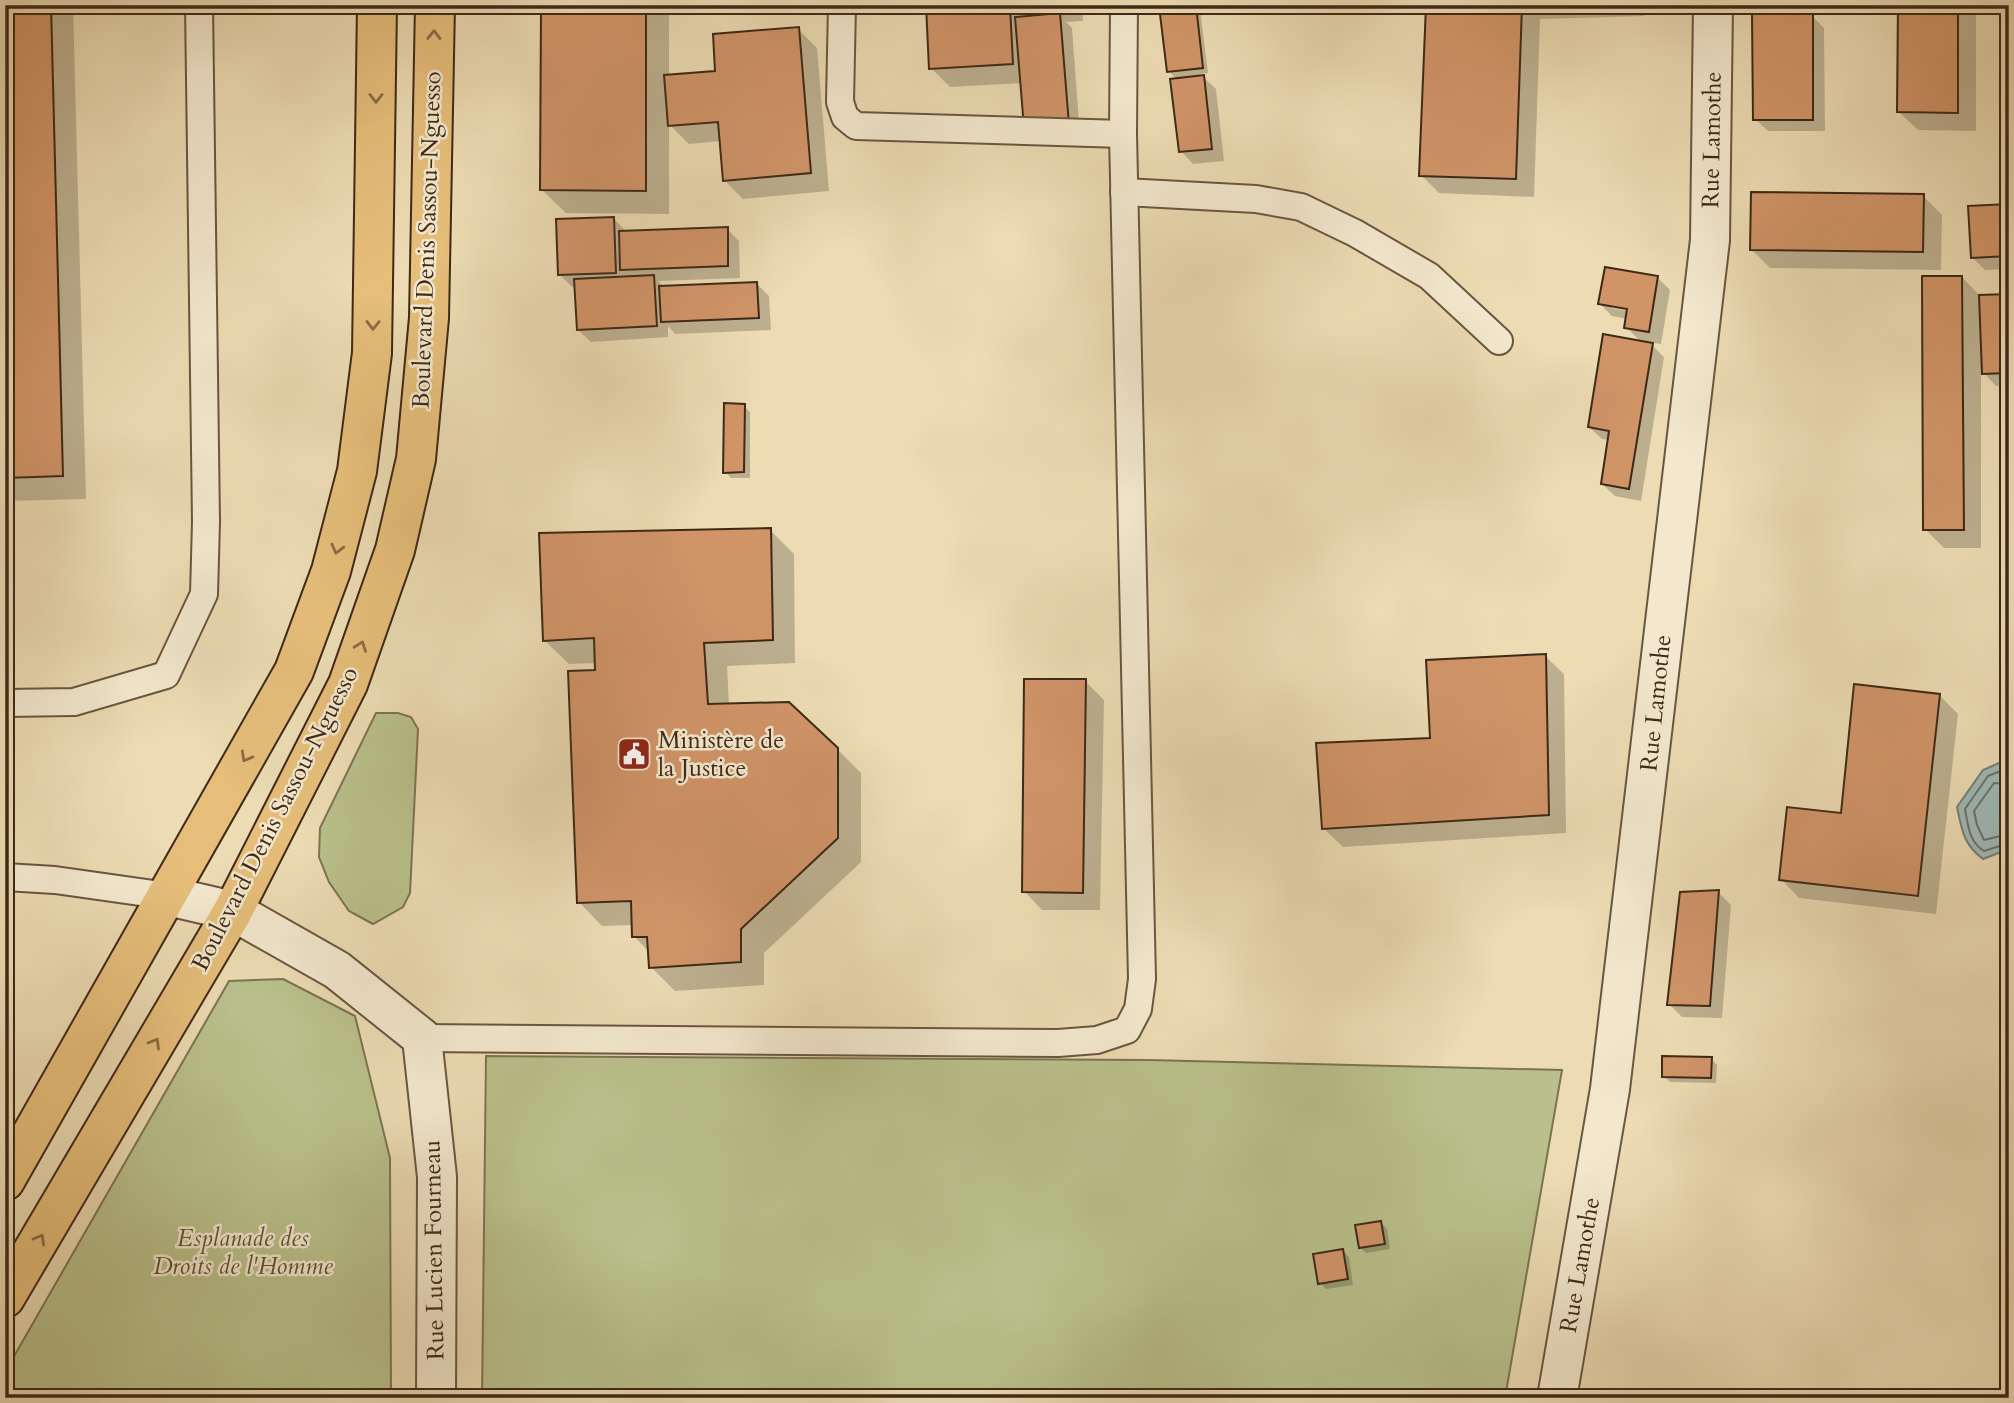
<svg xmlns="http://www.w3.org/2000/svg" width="2014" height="1403" font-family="Cardo,serif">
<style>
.green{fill:#b9c08b;stroke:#7c7452;stroke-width:2}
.water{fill:#9db9b7;stroke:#777f77;stroke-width:2}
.shadow{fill:#0003;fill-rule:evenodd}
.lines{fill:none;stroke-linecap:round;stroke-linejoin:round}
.shore{stroke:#6e7168;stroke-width:2}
.building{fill:#d09467;stroke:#3e2918;stroke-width:2}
.lane-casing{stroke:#6a563f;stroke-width:30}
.street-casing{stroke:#6a563f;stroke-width:42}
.primary-casing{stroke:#3e2918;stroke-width:42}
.lane{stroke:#f3e8ce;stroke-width:26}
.street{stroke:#f3e8ce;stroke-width:38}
.primary{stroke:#e6be7a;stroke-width:38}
.oneway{stroke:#8a6c44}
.labels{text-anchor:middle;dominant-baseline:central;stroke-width:5;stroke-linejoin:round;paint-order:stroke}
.street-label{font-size:24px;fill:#3e2918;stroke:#f3e8ce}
.poi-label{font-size:24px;fill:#3e2918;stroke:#f3e8ce;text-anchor:start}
.park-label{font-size:24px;font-style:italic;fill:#5d4f35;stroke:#f3e8ce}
</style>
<rect width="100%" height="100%" fill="#ecdbb3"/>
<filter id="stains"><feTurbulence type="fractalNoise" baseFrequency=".00286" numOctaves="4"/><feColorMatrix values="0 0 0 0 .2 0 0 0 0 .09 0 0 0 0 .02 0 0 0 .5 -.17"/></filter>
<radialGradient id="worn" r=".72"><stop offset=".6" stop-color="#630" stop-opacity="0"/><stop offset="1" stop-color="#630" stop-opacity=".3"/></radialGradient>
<g class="green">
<path d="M 376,713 L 398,713 L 411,717 L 418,729 L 410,893 L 403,907 L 373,924 L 349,911 L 329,882 L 319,857 L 320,828 Z"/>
<path d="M 283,979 L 355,1016 L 390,1158 L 391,1398 L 5,1398 L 5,1372 L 229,981 Z"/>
<path d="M 486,1056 L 1148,1060 L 1562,1070 L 1505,1398 L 482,1398 Z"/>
</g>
<path class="water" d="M 1999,763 L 2009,770 L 2009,849 L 1983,859 C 1963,844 1962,830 1957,807 L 1983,770 Z"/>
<g class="shadow">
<path d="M 5,5 L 73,5 L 86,499 L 5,501 Z"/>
<path d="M 523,5 L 669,5 L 669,77 L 717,73 L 798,29 L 817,48 L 829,191 L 743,199 L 724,180 L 721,141 L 689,144 L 669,124 L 669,214 L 566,213 L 542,190 L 542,7 Z"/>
<path d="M 928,5 L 1082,5 L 1083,21 L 1066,22 L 1072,28 L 1080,137 L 1022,83 L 950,87 L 931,68 Z"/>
<path d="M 1177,5 L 1196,5 L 1200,9 L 1208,73 L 1200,74 L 1216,89 L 1224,161 L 1193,164 L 1181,151 L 1177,80 L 1169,71 L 1161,7 Z"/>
<path d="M 1428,5 L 1644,5 L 1644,16 L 1540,19 L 1534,197 L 1439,193 L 1421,175 Z"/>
<path d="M 1900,5 L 1976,5 L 1976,131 L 1918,130 L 1899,112 Z"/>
<path d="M 1812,16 L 1824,28 L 1825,131 L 1768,131 L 1755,119 Z"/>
<path d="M 1923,196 L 1942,215 L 1941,270 L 1770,268 L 1751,249 Z"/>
<path d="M 2009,206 L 2009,269 L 1985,270 L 1972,257 Z"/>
<path d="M 614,219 L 627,232 L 727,229 L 739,241 L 740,278 L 658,281 L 664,287 L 757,284 L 769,296 L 771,330 L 675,334 L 668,326 L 668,337 L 591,342 L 578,330 L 576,287 L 572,287 L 559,274 Z"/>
<path d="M 1657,277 L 1670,290 L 1661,344 L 1649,342 L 1664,357 L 1641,501 L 1615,496 L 1602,484 L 1610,440 L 1602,439 L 1589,427 L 1642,343 L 1626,327 L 1627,319 L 1612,316 L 1600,304 ZM 1612,305 L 1636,309 L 1635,312 L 1612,308 Z"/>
<path d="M 1962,277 L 1981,297 L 2009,296 L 2009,386 L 1996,386 L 1981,370 L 1981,548 L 1944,548 L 1925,529 Z"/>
<path d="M 744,406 L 750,412 L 750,478 L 731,478 L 725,472 Z"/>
<path d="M 770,530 L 794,554 L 795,663 L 727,666 L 729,705 L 837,749 L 861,773 L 861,862 L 764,953 L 764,985 L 675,991 L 651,967 L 650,953 L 634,936 L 633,925 L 602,926 L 579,902 L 597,663 L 569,664 L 545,641 Z"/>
<path d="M 1545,656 L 1564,674 L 1566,833 L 1343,847 L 1324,829 L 1432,740 Z"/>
<path d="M 1085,681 L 1104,700 L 1100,910 L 1042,910 L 1024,891 Z"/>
<path d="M 1939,695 L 1958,714 L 1936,914 L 1799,898 L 1781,879 L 1843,815 Z"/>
<path d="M 1718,892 L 1731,905 L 1722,1018 L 1682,1017 L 1669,1004 Z"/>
<path d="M 1711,1059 L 1717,1065 L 1716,1083 L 1670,1082 L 1664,1076 Z"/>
<path d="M 1381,1223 L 1387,1229 L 1390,1249 L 1366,1253 L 1360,1247 Z"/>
<path d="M 1343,1251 L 1349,1257 L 1353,1285 L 1326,1289 L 1320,1283 Z"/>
</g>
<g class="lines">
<g class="shore">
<path d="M 2009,776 L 1998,772 L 1988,776 L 1965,809 C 1968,825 1969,842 1984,851 L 2009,843"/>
<path d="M 2009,784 L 1994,783 L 1974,811 L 1977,825 L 1984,840 L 2009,834"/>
</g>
</g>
<g class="building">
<path d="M 5,5 L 51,5 L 63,476 L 5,478 Z"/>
<path d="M 541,5 L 646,5 L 646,191 L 540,190 Z"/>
<path d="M 926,5 L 1017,5 L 1010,6 L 1013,64 L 929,69 Z"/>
<path d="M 1196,5 L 1203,68 L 1167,72 L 1159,6 Z"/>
<path d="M 1426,5 L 1522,5 L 1516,179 L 1419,176 Z"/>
<path d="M 1898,5 L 1958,5 L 1958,113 L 1897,112 Z"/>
<path d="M 1060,13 L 1069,125 L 1024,128 L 1015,17 Z"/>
<path d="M 1752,14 L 1813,14 L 1813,120 L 1753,120 Z"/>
<path d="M 799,27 L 811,173 L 723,181 L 718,122 L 668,126 L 664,75 L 715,71 L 713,34 Z"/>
<path d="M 1204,75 L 1212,149 L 1179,152 L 1170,79 Z"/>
<path d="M 1751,192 L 1924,194 L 1923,252 L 1750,250 Z"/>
<path d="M 2009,204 L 2009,256 L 1971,258 L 1968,206 Z"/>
<path d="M 614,217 L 616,273 L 558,275 L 556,219 Z"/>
<path d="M 728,227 L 728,266 L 620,270 L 619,231 Z"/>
<path d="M 1605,267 L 1658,276 L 1649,332 L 1624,328 L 1627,309 L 1598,304 Z"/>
<path d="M 654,275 L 657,326 L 577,330 L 574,279 Z"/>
<path d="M 1922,276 L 1962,276 L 1964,530 L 1923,530 Z"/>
<path d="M 757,282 L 759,318 L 661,322 L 659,286 Z"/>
<path d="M 2009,294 L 2009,373 L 1982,374 L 1979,295 Z"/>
<path d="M 1603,334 L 1653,343 L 1629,489 L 1601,484 L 1609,431 L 1588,427 Z"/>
<path d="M 724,403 L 745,404 L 744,472 L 723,473 Z"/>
<path d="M 771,528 L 773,640 L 704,643 L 708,704 L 789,702 L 838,748 L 838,838 L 741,929 L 741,962 L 649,968 L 647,937 L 632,937 L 631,901 L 577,903 L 568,671 L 595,670 L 594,638 L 543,641 L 539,533 Z"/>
<path d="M 1546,654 L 1549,815 L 1322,829 L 1316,743 L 1430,738 L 1426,660 Z"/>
<path d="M 1024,679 L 1086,679 L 1083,893 L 1022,892 Z"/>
<path d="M 1854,684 L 1940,694 L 1918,896 L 1779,880 L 1787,807 L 1841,813 Z"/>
<path d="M 1719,890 L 1710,1006 L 1667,1005 L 1680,892 Z"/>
<path d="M 1662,1056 L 1712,1057 L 1711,1078 L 1662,1077 Z"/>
<path d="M 1381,1221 L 1385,1244 L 1359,1248 L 1355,1225 Z"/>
<path d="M 1343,1249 L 1348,1279 L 1318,1284 L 1313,1254 Z"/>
</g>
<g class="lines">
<defs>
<g id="lane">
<path d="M 842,5 L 840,102 L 845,117 L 856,126 L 1123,134"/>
<path d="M 1124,192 L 1256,199 L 1301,207 L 1355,233 L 1429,276 L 1499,341"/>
<path d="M 5,703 L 74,702 L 166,675 L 204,594 L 206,522 L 199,5"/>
<path d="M 5,877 L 55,880 L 168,896"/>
<path d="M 422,1038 L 1058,1043 L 1097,1040 L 1127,1030 L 1138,1009 L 1142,979 L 1123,134 L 1124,5"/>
</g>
<g id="street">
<path d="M 168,896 L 233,911 L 337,970 L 422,1038 L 437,1177 L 436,1398"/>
<path d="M 1557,1398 L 1610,1089 L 1710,240 L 1713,5"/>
</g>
<g id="primary">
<path d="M 5,1181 L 294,671 L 331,571 L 357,471 L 372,353 L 377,5"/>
<path d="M 5,1298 L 233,911 L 348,684 L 395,550 L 416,459 L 429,318 L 435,5"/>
</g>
</defs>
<use href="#lane" class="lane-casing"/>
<use href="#street" class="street-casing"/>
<use href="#primary" class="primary-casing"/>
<use href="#lane" class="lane"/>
<use href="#street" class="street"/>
<use href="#primary" class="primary"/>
</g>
<defs><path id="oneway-chevron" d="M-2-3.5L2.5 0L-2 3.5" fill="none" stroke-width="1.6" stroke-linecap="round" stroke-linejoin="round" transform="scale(1.75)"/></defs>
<g class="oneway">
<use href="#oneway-chevron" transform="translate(434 35) rotate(-89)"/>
<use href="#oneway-chevron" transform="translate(376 98) rotate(90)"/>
<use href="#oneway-chevron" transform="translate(373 325) rotate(91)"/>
<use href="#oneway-chevron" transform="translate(337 549) rotate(104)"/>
<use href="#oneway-chevron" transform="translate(361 646) rotate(-70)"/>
<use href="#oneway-chevron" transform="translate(246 757) rotate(119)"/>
<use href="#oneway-chevron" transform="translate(155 1043) rotate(-60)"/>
<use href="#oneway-chevron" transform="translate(40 1239) rotate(-60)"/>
</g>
<defs>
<symbol id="civic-square" viewBox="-11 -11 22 22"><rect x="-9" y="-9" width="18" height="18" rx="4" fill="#8f2418" stroke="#f3e8ce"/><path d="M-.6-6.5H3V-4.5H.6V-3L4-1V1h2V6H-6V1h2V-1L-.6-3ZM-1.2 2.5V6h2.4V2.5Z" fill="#fff"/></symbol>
</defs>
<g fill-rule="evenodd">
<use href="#civic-square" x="615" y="735" width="38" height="38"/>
</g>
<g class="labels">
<g class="street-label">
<text transform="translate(1712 140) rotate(-89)">Rue Lamothe</text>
<text transform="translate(427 240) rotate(-88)">Boulevard Denis Sassou-Nguesso</text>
<text transform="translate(1656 703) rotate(-84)">Rue Lamothe</text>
<text transform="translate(275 819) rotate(-63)">Boulevard Denis Sassou-Nguesso</text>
<text transform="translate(434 1250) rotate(-91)">Rue Lucien Fourneau</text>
<text transform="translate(1580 1265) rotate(-80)">Rue Lamothe</text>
</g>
<g class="poi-label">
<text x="658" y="740">Ministère de<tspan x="658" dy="28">la Justice</tspan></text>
</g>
<g class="park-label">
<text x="243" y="1238">Esplanade des<tspan x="243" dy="28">Droits de l'Homme</tspan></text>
</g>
</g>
<rect width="2014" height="1403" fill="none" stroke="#ecdbb3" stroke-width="28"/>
<rect x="7" y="7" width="2000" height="1389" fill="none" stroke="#3e2918" stroke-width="3.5"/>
<rect x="14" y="14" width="1986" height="1375" fill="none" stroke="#3e2918" stroke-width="2"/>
<rect width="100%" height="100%" filter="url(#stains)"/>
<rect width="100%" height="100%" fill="url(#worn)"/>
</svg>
